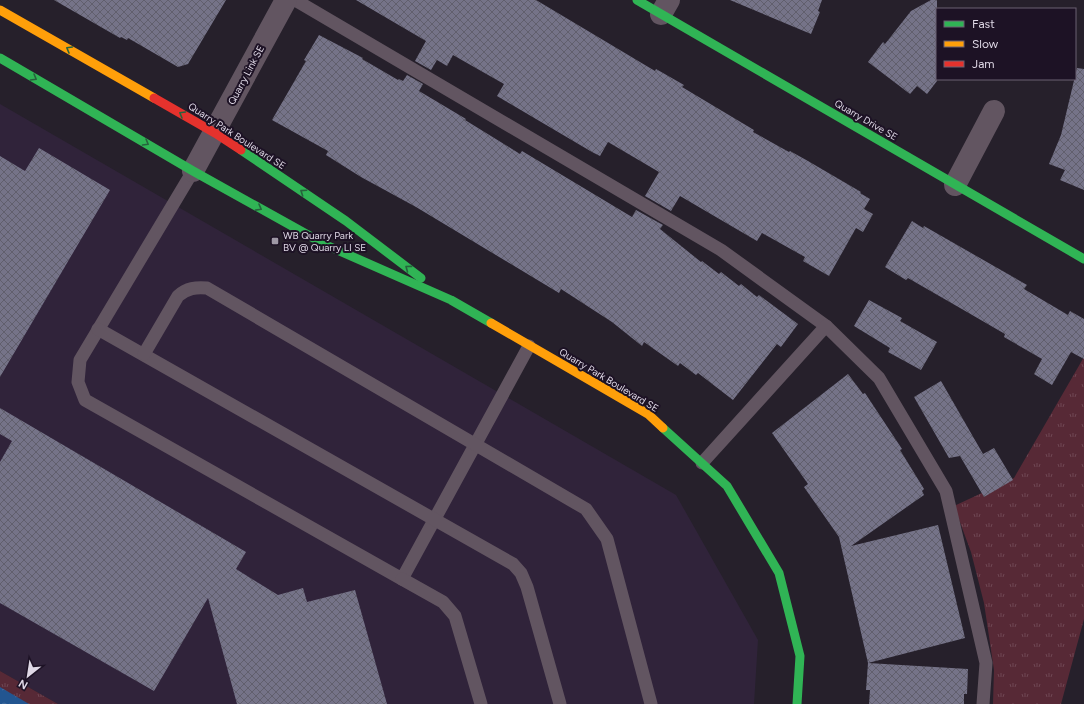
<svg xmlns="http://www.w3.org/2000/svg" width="1084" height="704" font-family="Figtree,sans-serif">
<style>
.built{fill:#30233a}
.park{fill:url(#park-tufts)}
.water{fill:url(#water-ripples)}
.building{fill:url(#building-cross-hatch)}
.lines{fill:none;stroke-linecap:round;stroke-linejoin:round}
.lane{stroke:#625561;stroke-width:13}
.street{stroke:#625561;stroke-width:22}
.fast{stroke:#30b455;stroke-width:9}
.slow{stroke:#ff9f0a;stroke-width:9}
.jam{stroke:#e5322d;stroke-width:9}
.oneway{stroke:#26633d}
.poi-dot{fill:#9e98a5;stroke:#1d1225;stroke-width:1.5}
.labels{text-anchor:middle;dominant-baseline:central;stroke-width:4;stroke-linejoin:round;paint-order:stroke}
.street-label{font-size:10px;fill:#dfd8e6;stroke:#1d1225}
.poi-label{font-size:10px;fill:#dfd8e6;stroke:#1d1225;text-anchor:start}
</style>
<defs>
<pattern id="park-tufts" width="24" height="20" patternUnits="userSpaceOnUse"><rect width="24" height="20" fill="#572936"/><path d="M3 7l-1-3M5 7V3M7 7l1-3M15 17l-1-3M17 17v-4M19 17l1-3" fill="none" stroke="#6f4753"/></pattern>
<pattern id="water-ripples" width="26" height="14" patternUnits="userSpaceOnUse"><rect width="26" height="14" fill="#225590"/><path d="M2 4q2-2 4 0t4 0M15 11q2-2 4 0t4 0" fill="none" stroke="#426da0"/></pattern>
<pattern id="building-cross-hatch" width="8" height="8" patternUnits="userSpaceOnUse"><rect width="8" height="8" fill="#757388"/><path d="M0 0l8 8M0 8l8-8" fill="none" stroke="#615f6d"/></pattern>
</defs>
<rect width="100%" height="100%" fill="#26202b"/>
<path class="built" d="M 0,104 L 676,495 L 758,640 L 754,704 L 58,704 L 0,671 Z"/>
<g class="park">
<path d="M 1084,357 L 1084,619 L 1061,704 L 993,704 L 994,670 L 984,603 L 971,552 L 954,506 L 1014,478 Z"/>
<path d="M 0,671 L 58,704 L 0,704 Z"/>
</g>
<path class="water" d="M 0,687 L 29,704 L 0,704 Z"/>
<g class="building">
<path d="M 54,0 L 226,0 L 188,64 L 178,67 L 128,38 L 127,40 L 121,37 L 120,38 Z"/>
<path d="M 356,0 L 536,0 L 655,71 L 656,69 L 684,85 L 682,87 L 754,130 L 753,132 L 789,152 L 790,151 L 808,161 L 861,192 L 860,193 L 870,199 L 864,209 L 873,214 L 863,232 L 856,228 L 829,276 L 803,261 L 805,257 L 762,233 L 757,241 L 680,196 L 671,211 L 645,196 L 659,172 L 608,142 L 600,156 L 592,152 L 497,96 L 504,84 L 453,55 L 447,66 L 437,60 L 431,70 L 415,61 L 426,41 Z"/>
<path d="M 730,0 L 822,0 L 818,11 L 820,12 L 811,34 Z"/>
<path d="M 931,0 L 937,0 L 937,81 L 927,94 L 917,86 L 910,94 L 868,62 L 883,42 L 885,44 L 911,11 Z"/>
<path d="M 319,35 L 363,58 L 362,59 L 398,80 L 399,79 L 403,81 L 407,75 L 423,84 L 419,91 L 466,119 L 465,120 L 520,154 L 522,151 L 632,217 L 636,210 L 663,225 L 660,229 L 701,262 L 702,261 L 719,274 L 721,272 L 739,286 L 741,284 L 757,297 L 759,295 L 798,324 L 781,347 L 777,344 L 733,400 L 698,373 L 696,375 L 680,363 L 678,366 L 644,342 L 642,346 L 612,322 L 561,289 L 559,293 L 416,207 L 361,177 L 326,155 L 328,151 L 272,120 L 306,61 L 304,60 Z"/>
<path d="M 1077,68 L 1084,69 L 1084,190 L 1060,180 L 1065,170 L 1049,164 L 1061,135 Z"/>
<path d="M 39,148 L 110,190 L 0,377 L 0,156 L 25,171 Z"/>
<path d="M 912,221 L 923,228 L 924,226 L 1027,285 L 1024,289 L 1068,315 L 1070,311 L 1084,319 L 1084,359 L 1071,352 L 1052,385 L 1034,374 L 1042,359 L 1004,337 L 1005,334 L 967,312 L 908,278 L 906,280 L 885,267 Z"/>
<path d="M 869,300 L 902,318 L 900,321 L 937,342 L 921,370 L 888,352 L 890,348 L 854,326 Z"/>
<path d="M 848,374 L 863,394 L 865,393 L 902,449 L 900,450 L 924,489 L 922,491 L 924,495 L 851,546 L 938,525 L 965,638 L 868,663 L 839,537 L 804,487 L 808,484 L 772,433 Z"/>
<path d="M 941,381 L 983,454 L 994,448 L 1013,480 L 984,497 L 960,456 L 949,458 L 914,397 Z"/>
<path d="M 0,408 L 246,552 L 236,569 L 278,595 L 303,588 L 307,602 L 355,590 L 387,704 L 237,704 L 208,598 L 154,691 L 0,603 L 0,462 L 12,441 L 0,434 Z"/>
<path d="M 868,663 L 968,669 L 967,694 L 964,694 L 964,704 L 869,704 L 870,690 L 866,690 Z"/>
</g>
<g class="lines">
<g class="lane">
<path d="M 295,0 L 721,250 L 826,326 L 879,378 L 946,491 L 986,663 L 983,704"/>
<path d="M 193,171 L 80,360 L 78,382 L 85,400 L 402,579 L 529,346"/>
<path d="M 98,329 L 513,564 L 521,573 L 527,587 L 560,704"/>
<path d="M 144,354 L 178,296 C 187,288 196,287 207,288 L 586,509 L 607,539 L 651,704"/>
<path d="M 702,463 L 826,326"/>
<path d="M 402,579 L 443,602 L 455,616 L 481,704"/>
</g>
<g class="street">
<path d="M 661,14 L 669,0"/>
<path d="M 193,171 L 286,0"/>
<path d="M 955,185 L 994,111"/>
</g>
<g class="fast">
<path d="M 637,0 L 1084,259"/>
<path d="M 0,58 L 193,171 L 326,245 L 451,300 L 491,323"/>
<path d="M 241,150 L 346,221 L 421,278"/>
<path d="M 663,428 L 727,486 L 779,573 L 800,656 L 797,704"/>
</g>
<g class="slow">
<path d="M 0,10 L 154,98"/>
<path d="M 491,323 L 648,414 L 663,428"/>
</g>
<path class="jam" d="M 154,98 L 215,133 L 241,150"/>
</g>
<defs><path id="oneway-chevron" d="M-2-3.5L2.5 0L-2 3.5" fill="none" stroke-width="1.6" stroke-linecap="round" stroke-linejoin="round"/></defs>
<g class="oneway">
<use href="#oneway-chevron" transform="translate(69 49) rotate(-150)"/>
<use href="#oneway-chevron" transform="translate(34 78) rotate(30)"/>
<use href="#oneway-chevron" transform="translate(182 114) rotate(-150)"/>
<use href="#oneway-chevron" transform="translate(146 143) rotate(30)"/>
<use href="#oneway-chevron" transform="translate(303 192) rotate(-146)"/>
<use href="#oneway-chevron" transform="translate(259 208) rotate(29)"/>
<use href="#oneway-chevron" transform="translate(408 268) rotate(-143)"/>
</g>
<rect class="poi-dot" x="271" y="237" width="8" height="8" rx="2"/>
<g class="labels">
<g class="street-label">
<text transform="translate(246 75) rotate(-62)">Quarry Link SE</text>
<text transform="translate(866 120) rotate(30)">Quarry Drive SE</text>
<text transform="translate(237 136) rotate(33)">Quarry Park Boulevard SE</text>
<text transform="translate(609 380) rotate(31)">Quarry Park Boulevard SE</text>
</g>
<g class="poi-label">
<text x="283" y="235">WB Quarry Park<tspan x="283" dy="12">BV @ Quarry LI SE</tspan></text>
</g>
</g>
<rect x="936" y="8" width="140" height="72" fill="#1d1225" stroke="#6b6172"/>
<rect x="944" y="21" width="20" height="6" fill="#30b455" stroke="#6b6172"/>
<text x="972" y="28" font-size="12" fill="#dfd8e6">Fast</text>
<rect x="944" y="41" width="20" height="6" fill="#ff9f0a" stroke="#6b6172"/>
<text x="972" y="48" font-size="12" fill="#dfd8e6">Slow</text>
<rect x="944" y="61" width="20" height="6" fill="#e5322d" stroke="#6b6172"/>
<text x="972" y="68" font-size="12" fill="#dfd8e6">Jam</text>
<g transform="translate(28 676) rotate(210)" stroke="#1d1225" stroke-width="3" paint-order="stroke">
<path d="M0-3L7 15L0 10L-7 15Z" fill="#dfd8e6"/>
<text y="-6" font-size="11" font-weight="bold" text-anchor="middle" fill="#dfd8e6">N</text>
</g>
</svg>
